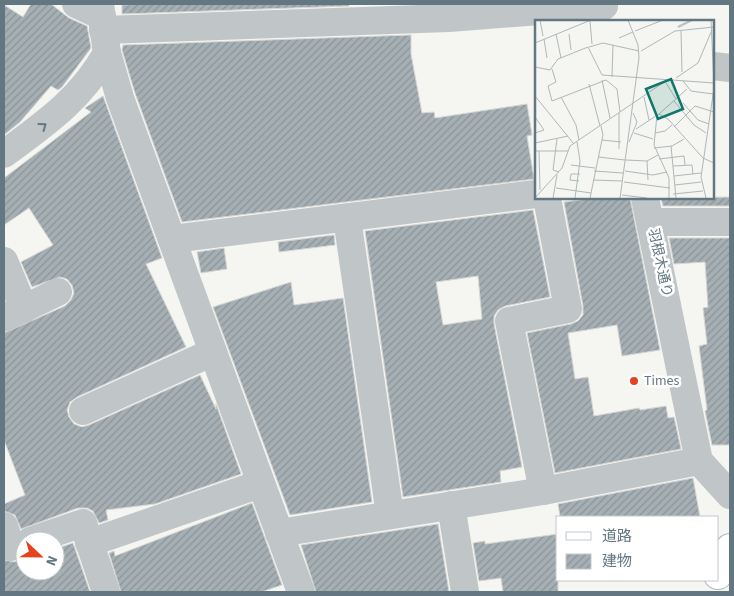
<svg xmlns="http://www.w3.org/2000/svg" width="734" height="596" font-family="'Source Sans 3','Noto Sans JP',sans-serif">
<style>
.building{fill:url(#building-hatch);stroke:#d6d6d4;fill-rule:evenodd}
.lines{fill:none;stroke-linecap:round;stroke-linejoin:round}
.major-casing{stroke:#b3b8bb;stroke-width:30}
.minor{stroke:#c0c5c7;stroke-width:28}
.major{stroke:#fff;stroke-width:28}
.oneway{stroke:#637783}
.poi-dot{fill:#e64120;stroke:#fff;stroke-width:2}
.labels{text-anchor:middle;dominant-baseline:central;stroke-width:5;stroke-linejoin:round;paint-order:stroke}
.street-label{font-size:14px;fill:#637783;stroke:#fff}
.poi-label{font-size:14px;fill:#637783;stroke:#fff;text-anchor:start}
.inset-river{fill:none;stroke:#b7c5c8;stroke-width:2.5}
.inset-road{fill:none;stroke:#aeb8bb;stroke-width:1}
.view{fill:#0f766e;fill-opacity:0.15;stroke:#0f766e;stroke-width:2.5}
.inset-edge{fill:none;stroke:#637783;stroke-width:2.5}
</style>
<defs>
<pattern id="building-hatch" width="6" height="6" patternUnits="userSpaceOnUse" patternTransform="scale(1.25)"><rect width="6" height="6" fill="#a6b0b4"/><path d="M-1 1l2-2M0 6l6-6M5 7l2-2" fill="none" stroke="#8b9498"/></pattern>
</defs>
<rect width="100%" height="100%" fill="#f5f5f1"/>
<g class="building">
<path d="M 31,4 L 51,4 L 69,18 L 87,26 L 91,48 L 62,87 L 58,90 L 51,86 L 20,122 L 4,135 L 4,5 L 23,17 Z"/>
<path d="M 148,4 L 349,4 L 349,6 L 122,14 L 122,5 Z"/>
<path d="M 411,35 L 411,54 L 422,113 L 434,112 L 435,118 L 527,104 L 532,135 L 527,136 L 534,179 L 182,222 L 135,93 L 122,50 L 123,45 Z"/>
<path d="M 103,96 L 162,258 L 146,264 L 186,347 L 77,397 L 70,402 L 67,410 L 69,417 L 74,424 L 82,427 L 89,425 L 200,375 L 216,409 L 216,404 L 241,474 L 155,504 L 106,510 L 108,520 L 99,523 L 93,511 L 87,508 L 78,508 L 21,529 L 15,515 L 4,511 L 4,504 L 25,495 L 4,440 L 4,333 L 65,306 L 71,300 L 74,293 L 72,285 L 67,279 L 60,277 L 32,287 L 21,262 L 53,245 L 29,208 L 4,225 L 4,178 L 91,112 L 85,108 Z"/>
<path d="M 730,197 L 730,206 L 663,206 L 661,198 Z"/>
<path d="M 596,198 L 630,198 L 660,350 L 622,356 L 617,325 L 568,333 L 575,379 L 588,377 L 594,416 L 639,408 L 640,410 L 666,406 L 668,418 L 674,417 L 681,449 L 555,473 L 527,333 L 571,324 L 578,321 L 583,315 L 583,306 L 564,202 Z"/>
<path d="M 533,210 L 550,297 L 505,306 L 498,310 L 494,316 L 494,324 L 522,467 L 500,471 L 501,482 L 403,497 L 365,231 ZM 478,276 L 482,319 L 443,325 L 436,282 Z"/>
<path d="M 334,235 L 335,245 L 279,252 L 278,242 Z"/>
<path d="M 669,238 L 730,238 L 730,445 L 712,445 L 705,411 L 707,410 L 699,346 L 707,344 L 703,308 L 708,307 L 705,262 L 674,264 Z"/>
<path d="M 224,248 L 227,269 L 201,273 L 197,252 Z"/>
<path d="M 291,282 L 294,305 L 343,298 L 372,502 L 290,515 L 213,307 Z"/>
<path d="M 693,478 L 700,517 L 560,517 L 558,504 Z"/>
<path d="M 252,503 L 282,585 L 261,592 L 121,592 L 109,553 L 114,551 L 115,556 Z"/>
<path d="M 438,524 L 449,592 L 316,592 L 301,545 Z"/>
<path d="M 558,534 L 558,592 L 503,592 L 501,578 L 479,581 L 473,543 L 485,541 L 485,544 Z"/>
<path d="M 73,543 L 90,592 L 4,592 L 4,560 L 15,562 L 24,555 L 25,571 L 55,571 L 55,549 Z"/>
</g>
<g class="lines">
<defs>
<path id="major" d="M 718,575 L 730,548"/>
</defs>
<use href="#major" class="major-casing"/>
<g class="minor">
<path d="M 76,4 L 102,16"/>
<path d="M 100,4 L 107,53 L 120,98 L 301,592"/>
<path d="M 103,30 L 449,18 L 604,6"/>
<path d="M 713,66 L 730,68"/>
<path d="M 4,154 C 46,123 80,100 107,53"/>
<path d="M 645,198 L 699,461 L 730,495"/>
<path d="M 347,218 L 390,515"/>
<path d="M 651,222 L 730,222"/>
<path d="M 172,239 L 536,194"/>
<path d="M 4,261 L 24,309"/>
<path d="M 4,318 L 58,292"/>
<path d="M 83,411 L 213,352"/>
<path d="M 543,491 L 509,321 L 568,309 L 547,198"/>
<path d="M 451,505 L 465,592"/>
<path d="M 4,526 L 11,547"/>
<path d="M 279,533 L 543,491 L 699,461"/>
<path d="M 30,541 L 83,523 L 106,592"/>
<path d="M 89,543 L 260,484"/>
</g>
<use href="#major" class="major"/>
</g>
<defs><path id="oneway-chevron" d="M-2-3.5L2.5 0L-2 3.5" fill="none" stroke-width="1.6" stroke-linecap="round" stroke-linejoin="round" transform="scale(1.25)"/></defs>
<use class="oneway" href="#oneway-chevron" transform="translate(43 126) rotate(-36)"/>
<circle class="poi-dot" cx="634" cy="381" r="5"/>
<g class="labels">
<g class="street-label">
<text transform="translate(660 263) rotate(78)">羽根木通り</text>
</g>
<g class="poi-label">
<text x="644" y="381">Times</text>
</g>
</g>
<g transform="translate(535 20)">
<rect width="179" height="179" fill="#f5f5f1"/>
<path class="inset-river" d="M 143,7 L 157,0"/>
<path class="inset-road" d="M 5,0 L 8,16M 176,0 L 179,65M 55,1 L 57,24M 100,11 L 128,0M 146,11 L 147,52M 21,14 L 26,38M 34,14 L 36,30M 84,18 L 98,12M 9,19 L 12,38M 0,23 L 56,0M 54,27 L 68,23 L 104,31M 106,31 L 140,11 L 179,7M 0,47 L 15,50 L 23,39 L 53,27 L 67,55 L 179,63M 17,49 L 21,62 L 13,66 L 17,81 L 71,60 L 82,69 L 85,92M 77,57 L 78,25M 141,58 L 163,43 L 177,10M 67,60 L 75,98M 148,61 L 156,71 L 178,74M 131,63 L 141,79M 54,64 L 65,106M 0,76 L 39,124M 26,77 L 41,105 L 44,120M 109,77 L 114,100M 139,81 L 159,105 L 171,113M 148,83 L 163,100 L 174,104M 84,93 L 84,129M 124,94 L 133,99 L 168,138 L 179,143M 122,95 L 119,125 L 134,158 L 134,178M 0,97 L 9,110 L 0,113M 139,107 L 160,86 L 179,92M 101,109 L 124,94 L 152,69M 99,113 L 118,119M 120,113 L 130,111 L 137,105M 22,119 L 18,150 L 24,152M 67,120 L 86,122M 94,122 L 102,102 L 98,93M 0,123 L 33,116M 136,126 L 141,178M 119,128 L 137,126 L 149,119M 0,131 L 33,131M 4,131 L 5,170M 63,137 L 90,140M 124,139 L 149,136 L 150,145M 91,140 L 112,141 L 123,135M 112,141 L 113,160M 36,145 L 60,148M 138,146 L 157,145 L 158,154M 59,151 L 88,153M 90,151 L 118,155 L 132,152M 139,156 L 166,153M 58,160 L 87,161M 44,161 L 35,160 L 36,154 L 45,154M 89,162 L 135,168M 140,165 L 166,162M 21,168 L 56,173M 138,174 L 168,171M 87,175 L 112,178M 0,178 L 27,148 L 35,126 L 132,60M 18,178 L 22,155M 40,178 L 45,141 L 42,122M 55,178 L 68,115 L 66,106M 85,178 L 104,38 L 103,25 L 93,0M 171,178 L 166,157 L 179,68"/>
<path class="view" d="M 136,59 L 148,89 L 123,99 L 111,69 Z"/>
<rect width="179" height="179" class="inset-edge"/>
</g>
<rect width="734" height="596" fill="none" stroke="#637783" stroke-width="10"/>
<rect x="556" y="516" width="162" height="65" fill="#ffffff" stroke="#c1c9cd"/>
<rect x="566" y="532" width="25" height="8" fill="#ffffff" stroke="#c1c9cd"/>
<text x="602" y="541" font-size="15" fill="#637783">道路</text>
<rect x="566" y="554" width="25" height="15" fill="url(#building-hatch)" stroke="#c1c9cd"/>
<text x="602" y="566" font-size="15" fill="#637783">建物</text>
<g transform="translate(40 556) rotate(112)"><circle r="24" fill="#ffffff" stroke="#c1c9cd"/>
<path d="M0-4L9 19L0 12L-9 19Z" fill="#e64120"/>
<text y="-8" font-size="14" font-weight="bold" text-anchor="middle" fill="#637783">N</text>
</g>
</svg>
